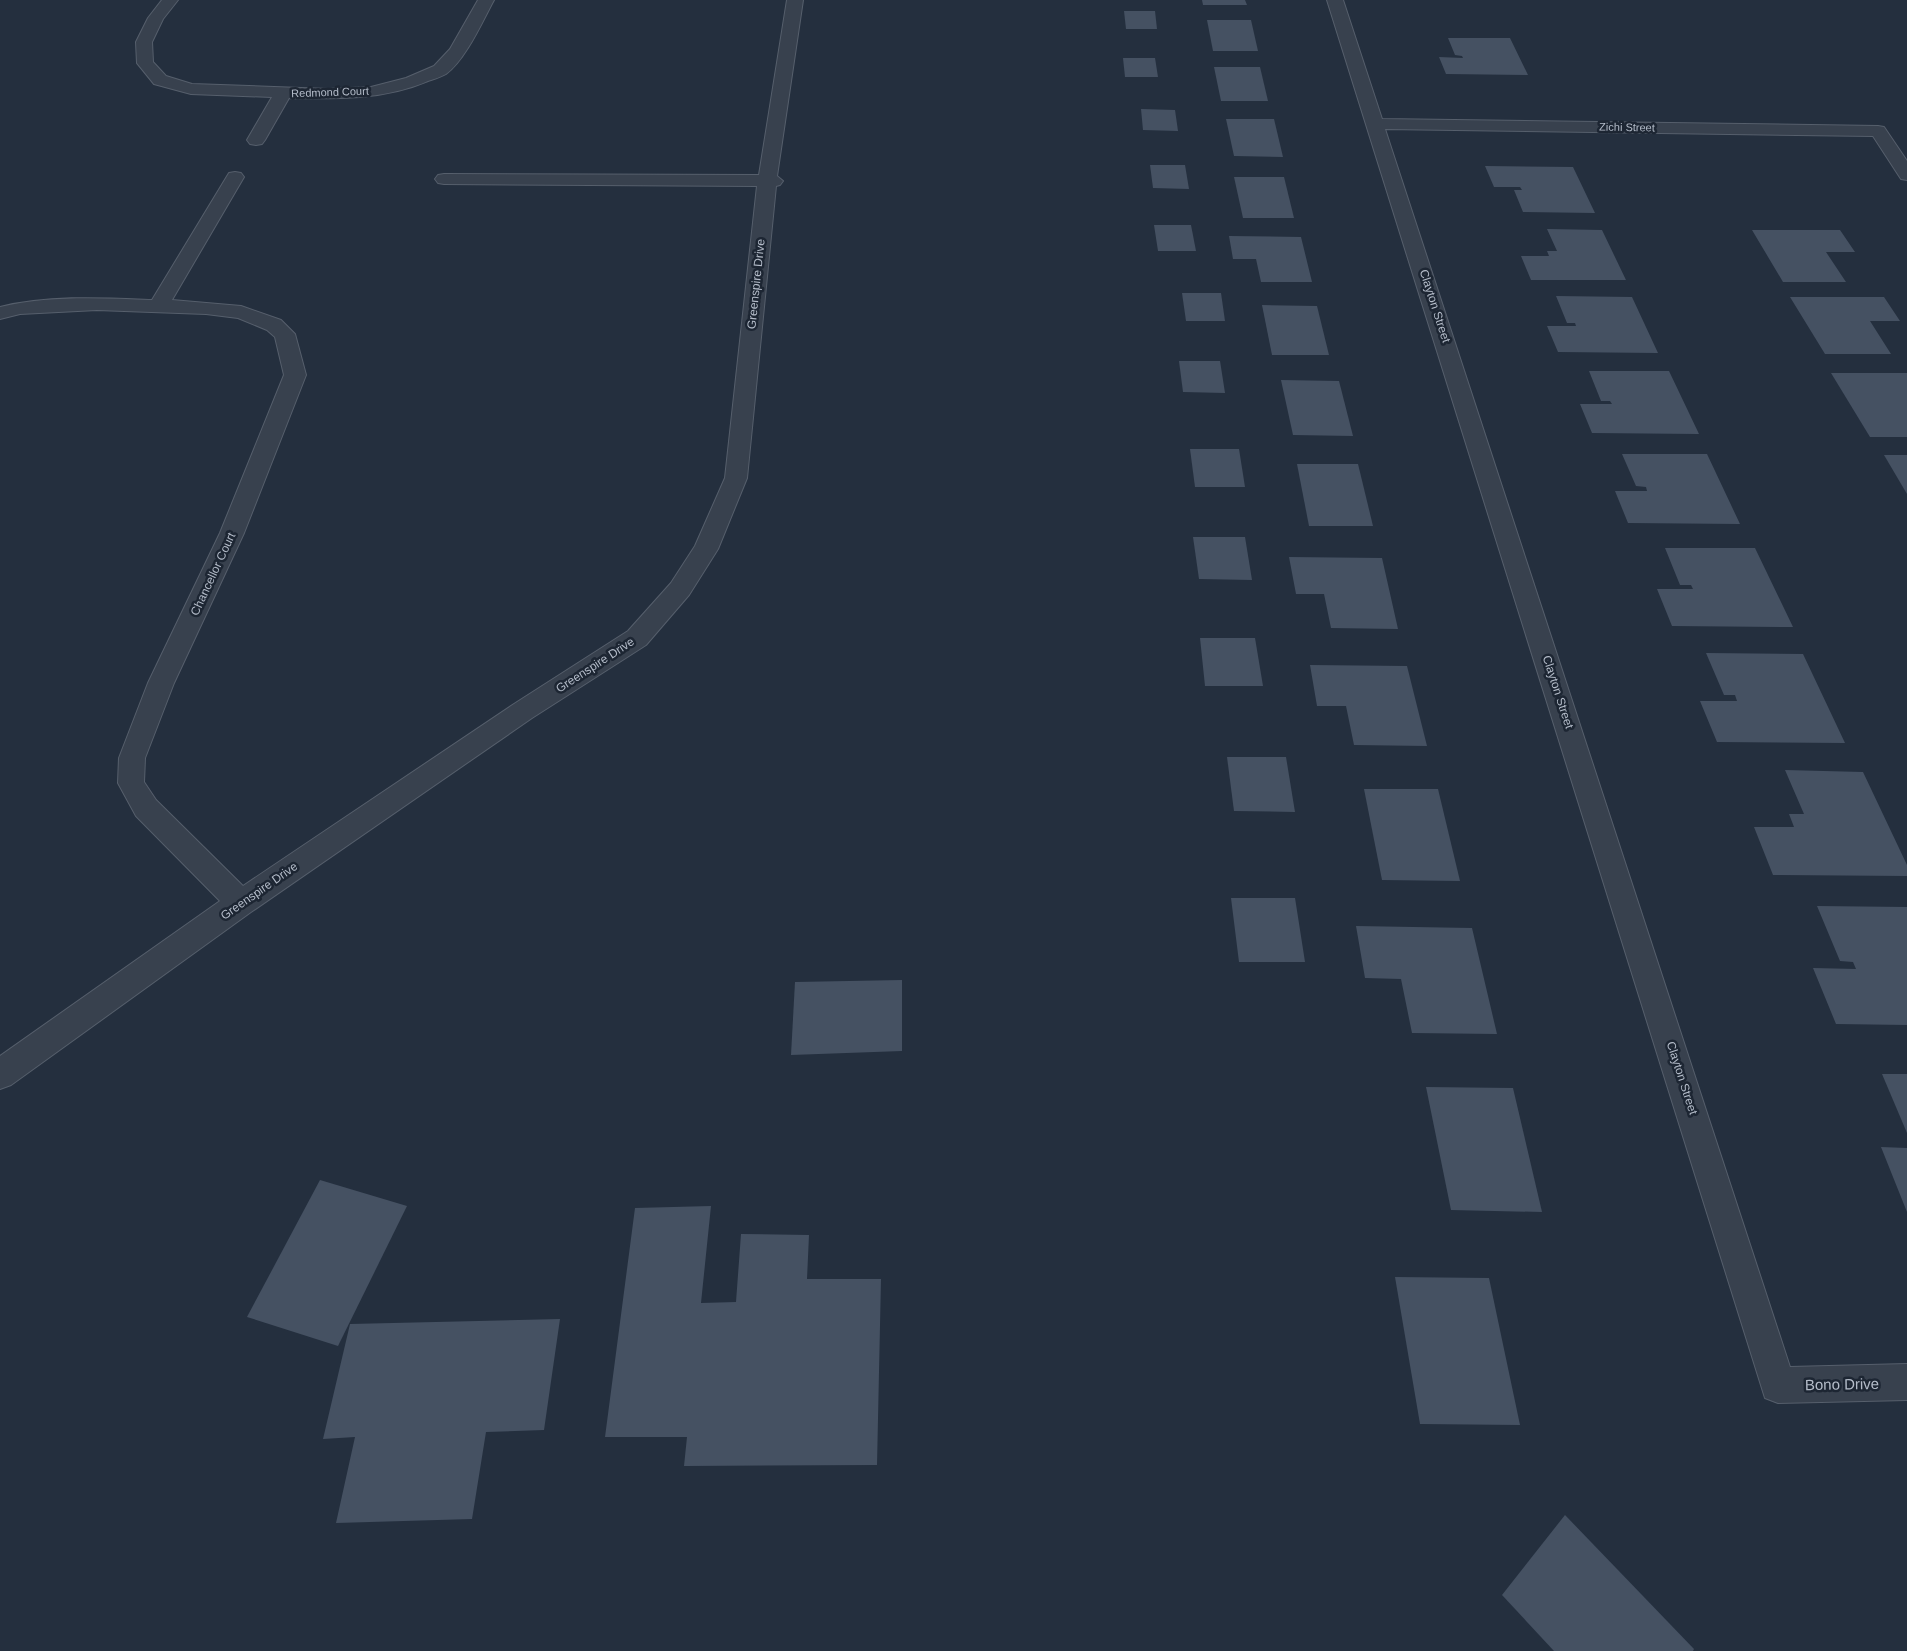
<svg xmlns="http://www.w3.org/2000/svg" width="1907" height="1651" font-family="Arial,sans-serif">
<style>
.building{fill:#455162}
.lines{fill:none;stroke-linecap:round;stroke-linejoin:round}
.minor-casing{stroke:#565f6c;stroke-width:2}
.minor{fill:#38414e;fill-rule:evenodd}
.labels{text-anchor:middle;dominant-baseline:central;stroke-width:5;stroke-linejoin:round;paint-order:stroke}
.far-street-label{font-size:11px;fill:#b4bcc9;stroke:#1d2633}
.street-label{font-size:12px;fill:#b4bcc9;stroke:#1d2633}
.near-street-label{font-size:15px;fill:#b4bcc9;stroke:#1d2633}
</style>
<rect width="100%" height="100%" fill="#242f3e"/>
<g class="building">
<path d="M 1202,0 L 1245,0 L 1247,5 L 1203,5 Z"/>
<path d="M 1124,11 L 1155,11 L 1157,29 L 1126,29 Z"/>
<path d="M 1207,20 L 1251,20 L 1258,51 L 1213,51 Z"/>
<path d="M 1448,38 L 1510,38 L 1528,75 L 1446,74 L 1439,57 L 1463,58 L 1462,56 L 1455,55 Z"/>
<path d="M 1123,58 L 1155,58 L 1158,77 L 1125,77 Z"/>
<path d="M 1214,67 L 1260,67 L 1268,101 L 1221,101 Z"/>
<path d="M 1141,109 L 1175,110 L 1178,131 L 1143,130 Z"/>
<path d="M 1226,119 L 1274,119 L 1283,157 L 1234,156 Z"/>
<path d="M 1150,165 L 1185,165 L 1189,189 L 1153,188 Z"/>
<path d="M 1485,166 L 1573,167 L 1595,213 L 1523,212 L 1514,190 L 1522,190 L 1520,187 L 1494,187 Z"/>
<path d="M 1234,177 L 1284,177 L 1294,218 L 1243,218 Z"/>
<path d="M 1154,225 L 1191,225 L 1196,251 L 1158,251 Z"/>
<path d="M 1547,229 L 1602,230 L 1626,280 L 1531,280 L 1521,256 L 1549,256 L 1547,251 L 1557,251 Z"/>
<path d="M 1752,230 L 1840,230 L 1855,252 L 1826,252 L 1846,282 L 1783,282 Z"/>
<path d="M 1229,236 L 1301,237 L 1312,282 L 1261,282 L 1256,259 L 1233,259 Z"/>
<path d="M 1182,293 L 1221,293 L 1225,321 L 1186,321 Z"/>
<path d="M 1556,296 L 1632,297 L 1658,353 L 1558,352 L 1547,326 L 1576,326 L 1575,323 L 1567,323 Z"/>
<path d="M 1790,297 L 1884,297 L 1900,321 L 1870,321 L 1891,354 L 1825,354 Z"/>
<path d="M 1262,305 L 1317,306 L 1329,355 L 1272,355 Z"/>
<path d="M 1179,361 L 1220,361 L 1225,393 L 1183,392 Z"/>
<path d="M 1589,371 L 1669,371 L 1699,434 L 1592,433 L 1580,404 L 1612,404 L 1610,401 L 1601,401 Z"/>
<path d="M 1831,373 L 1907,373 L 1907,437 L 1870,437 Z"/>
<path d="M 1281,380 L 1339,381 L 1353,436 L 1293,435 Z"/>
<path d="M 1190,449 L 1239,449 L 1245,487 L 1195,487 Z"/>
<path d="M 1622,454 L 1707,454 L 1740,524 L 1628,523 L 1615,491 L 1647,491 L 1646,487 L 1636,486 Z"/>
<path d="M 1884,455 L 1907,455 L 1907,494 Z"/>
<path d="M 1297,464 L 1358,464 L 1373,526 L 1309,526 Z"/>
<path d="M 1193,537 L 1245,537 L 1252,580 L 1199,579 Z"/>
<path d="M 1665,548 L 1755,548 L 1793,627 L 1672,626 L 1657,589 L 1693,589 L 1691,585 L 1680,585 Z"/>
<path d="M 1289,557 L 1382,558 L 1398,629 L 1331,628 L 1324,594 L 1296,594 Z"/>
<path d="M 1200,638 L 1255,638 L 1263,686 L 1205,686 Z"/>
<path d="M 1706,653 L 1803,654 L 1845,743 L 1717,742 L 1700,701 L 1737,701 L 1735,695 L 1724,695 Z"/>
<path d="M 1310,665 L 1407,666 L 1427,746 L 1354,745 L 1346,706 L 1317,706 Z"/>
<path d="M 1227,757 L 1286,757 L 1295,812 L 1234,811 Z"/>
<path d="M 1785,770 L 1863,772 L 1907,865 L 1907,876 L 1773,875 L 1754,827 L 1794,827 L 1789,814 L 1804,814 Z"/>
<path d="M 1364,789 L 1438,789 L 1460,881 L 1382,880 Z"/>
<path d="M 1231,898 L 1295,898 L 1305,962 L 1239,962 Z"/>
<path d="M 1817,906 L 1907,907 L 1907,1025 L 1836,1024 L 1813,968 L 1856,969 L 1853,962 L 1840,961 Z"/>
<path d="M 1356,926 L 1472,928 L 1497,1034 L 1412,1033 L 1401,979 L 1365,978 Z"/>
<path d="M 902,980 L 902,1051 L 791,1055 L 795,982 Z"/>
<path d="M 1882,1074 L 1907,1074 L 1907,1133 Z"/>
<path d="M 1426,1087 L 1513,1088 L 1542,1212 L 1451,1210 Z"/>
<path d="M 1881,1147 L 1907,1148 L 1907,1212 Z"/>
<path d="M 320,1180 L 407,1206 L 338,1346 L 247,1317 Z"/>
<path d="M 711,1206 L 701,1303 L 736,1302 L 741,1234 L 809,1235 L 807,1279 L 881,1279 L 877,1465 L 684,1466 L 687,1437 L 605,1437 L 635,1208 Z"/>
<path d="M 1395,1277 L 1489,1278 L 1520,1425 L 1420,1424 Z"/>
<path d="M 560,1319 L 544,1430 L 486,1432 L 472,1519 L 336,1523 L 355,1437 L 323,1439 L 350,1324 Z"/>
<path d="M 1565,1515 L 1694,1649 L 1693,1651 L 1554,1651 L 1502,1595 Z"/>
</g>
<g class="lines">
<defs>
<g id="minor">
<path d="M 162,0 L 178,0 L 163,19 L 152,42 L 153,62 L 166,76 L 192,84 L 328,89 L 371,87 L 406,78 L 434,66 L 450,49 L 478,0 L 494,0 C 482,22 466,59 446,74 C 441,77 434,79 428,81 C 384,100 336,99 289,98 L 265,140 L 262,144 L 256,145 L 250,144 L 247,140 L 272,97 L 191,94 L 154,84 L 137,63 L 136,42 L 148,18 Z"/>
<path d="M 787,0 L 803,0 L 777,176 L 783,181 L 780,185 L 776,186 L 747,478 L 718,549 L 689,595 L 646,645 L 532,718 L 251,912 L 11,1085 L 0,1089 L 0,1056 L 220,901 L 136,816 L 118,783 L 119,758 L 148,683 L 220,533 L 284,375 L 275,337 L 267,330 L 238,318 L 206,314 L 97,310 L 20,314 L 0,319 L 0,307 C 49,295 102,298 152,300 L 229,173 L 235,172 L 241,173 L 244,177 L 172,300 L 241,306 L 281,320 L 295,334 L 306,375 L 244,533 L 174,683 L 145,758 L 144,782 L 156,800 L 243,886 L 514,704 L 628,631 L 671,583 L 695,546 L 725,478 L 757,186 L 444,184 L 438,183 L 435,179 L 438,175 L 444,174 L 759,175 Z"/>
<path d="M 1327,0 L 1343,0 L 1382,119 L 1878,126 L 1884,127 L 1907,161 L 1907,180 L 1901,179 L 1873,136 L 1385,129 L 1790,1367 L 1907,1364 L 1907,1400 L 1778,1403 L 1765,1398 Z"/>
</g>
</defs>
<use href="#minor" class="minor-casing"/>
<use href="#minor" class="minor"/>
</g>
<g class="labels">
<g class="far-street-label">
<text transform="translate(330 92) rotate(-2)">Redmond Court</text>
<text transform="translate(1627 127) rotate(1)">Zichi Street</text>
</g>
<g class="street-label">
<text transform="translate(756 284) rotate(-84)">Greenspire Drive</text>
<text transform="translate(1435 306) rotate(72)">Clayton Street</text>
<text transform="translate(213 574) rotate(-65)">Chancellor Court</text>
<text transform="translate(595 665) rotate(-33)">Greenspire Drive</text>
<text transform="translate(1558 692) rotate(72)">Clayton Street</text>
<text transform="translate(259 891) rotate(-35)">Greenspire Drive</text>
<text transform="translate(1682 1078) rotate(72)">Clayton Street</text>
</g>
<g class="near-street-label">
<text transform="translate(1842 1384) rotate(-1)">Bono Drive</text>
</g>
</g>
</svg>
